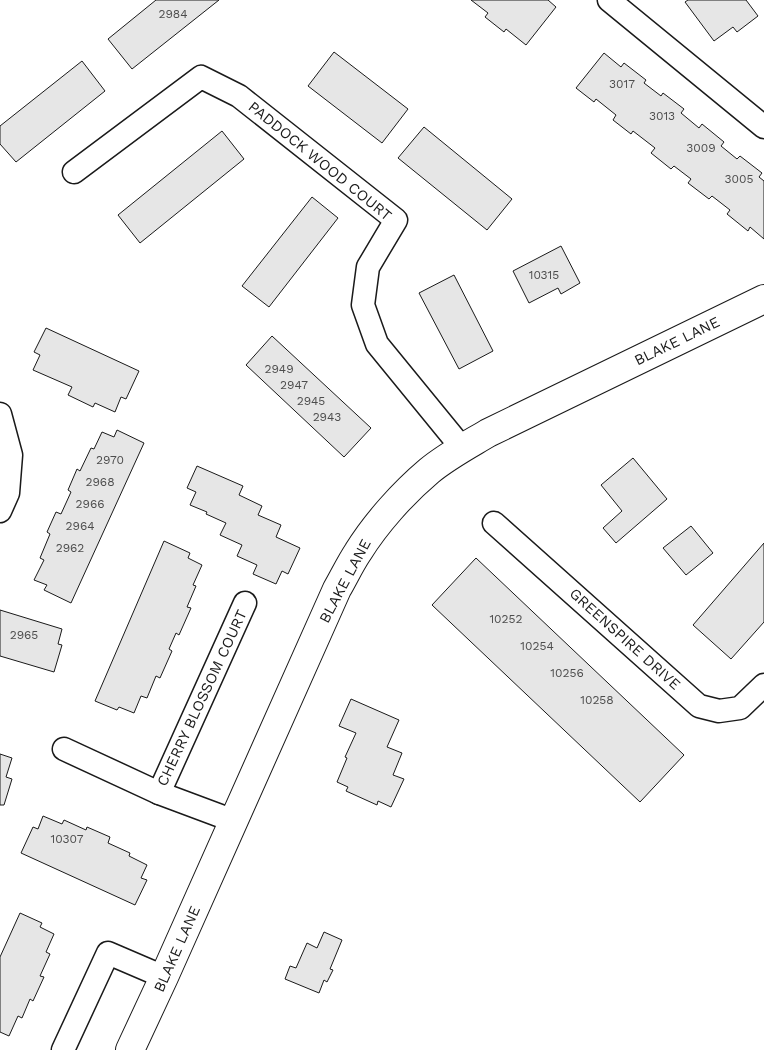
<svg xmlns="http://www.w3.org/2000/svg" width="764" height="1050" font-family="'Work Sans',sans-serif">
<style>
.building{fill:#e6e6e6;stroke:#1a1a1a}
.lines{fill:none;stroke-linecap:round;stroke-linejoin:round}
.minor-casing{stroke:#1a1a1a;stroke-width:25}
.tertiary-casing{stroke:#1a1a1a;stroke-width:30}
.minor{stroke:#fff;stroke-width:22}
.tertiary{stroke:#fff;stroke-width:28}
.labels{text-anchor:middle;dominant-baseline:central;stroke-width:4;stroke-linejoin:round;paint-order:stroke}
.number-label{font-size:12px;fill:#4d4d4d}
.street-label{font-size:15px;fill:#1a1a1a;stroke:#fff}
</style>
<rect width="100%" height="100%" fill="#fff"/>
<g class="building">
<path d="M 156,0 L 219,0 L 132,69 L 108,39 Z"/>
<path d="M 471,0 L 548,0 L 556,7 L 526,45 L 506,29 L 504,32 L 485,17 L 488,13 Z"/>
<path d="M 688,0 L 746,0 L 758,16 L 737,32 L 733,27 L 714,41 L 685,2 Z"/>
<path d="M 334,52 L 408,109 L 382,143 L 308,86 Z"/>
<path d="M 604,53 L 621,67 L 624,63 L 646,80 L 644,83 L 661,96 L 663,93 L 684,109 L 681,113 L 699,128 L 702,124 L 724,142 L 721,146 L 737,159 L 740,156 L 762,173 L 759,177 L 764,181 L 764,239 L 750,227 L 748,231 L 727,214 L 730,210 L 712,196 L 709,199 L 688,183 L 691,179 L 674,166 L 671,169 L 651,153 L 655,148 L 633,131 L 631,134 L 613,120 L 616,115 L 596,99 L 594,102 L 576,88 Z"/>
<path d="M 82,61 L 105,91 L 16,162 L 0,144 L 0,126 Z"/>
<path d="M 424,127 L 512,199 L 487,230 L 398,158 Z"/>
<path d="M 222,131 L 244,159 L 140,243 L 118,215 Z"/>
<path d="M 312,197 L 338,218 L 269,307 L 242,286 Z"/>
<path d="M 561,246 L 580,283 L 561,294 L 558,288 L 529,303 L 513,271 Z"/>
<path d="M 454,275 L 493,351 L 459,369 L 419,293 Z"/>
<path d="M 46,328 L 139,371 L 126,399 L 121,397 L 115,412 L 95,403 L 93,407 L 68,395 L 72,387 L 33,370 L 40,355 L 34,352 Z"/>
<path d="M 272,336 L 371,428 L 344,457 L 246,365 Z"/>
<path d="M 117,430 L 144,443 L 71,603 L 44,590 L 47,585 L 34,580 L 44,560 L 40,558 L 50,534 L 47,532 L 56,512 L 61,514 L 71,492 L 68,490 L 77,469 L 80,471 L 91,448 L 94,449 L 102,432 L 114,437 Z"/>
<path d="M 633,458 L 667,499 L 616,543 L 603,528 L 622,511 L 601,485 Z"/>
<path d="M 197,466 L 243,486 L 239,495 L 262,506 L 258,515 L 281,525 L 276,537 L 300,548 L 288,574 L 282,571 L 276,584 L 253,574 L 257,565 L 237,556 L 242,545 L 220,535 L 226,523 L 206,514 L 207,512 L 190,505 L 196,492 L 187,488 Z"/>
<path d="M 691,526 L 713,553 L 686,575 L 663,548 Z"/>
<path d="M 164,541 L 190,553 L 188,558 L 202,565 L 193,585 L 196,586 L 187,607 L 191,608 L 179,635 L 176,633 L 169,649 L 172,651 L 160,678 L 156,676 L 147,698 L 141,696 L 134,713 L 119,707 L 117,710 L 95,701 Z"/>
<path d="M 764,543 L 764,622 L 731,659 L 693,625 Z"/>
<path d="M 476,558 L 684,755 L 640,802 L 432,605 Z"/>
<path d="M 0,610 L 62,629 L 58,644 L 62,645 L 54,672 L 0,656 Z"/>
<path d="M 351,699 L 399,720 L 387,747 L 402,753 L 393,775 L 404,779 L 391,807 L 378,801 L 377,805 L 346,791 L 348,787 L 337,782 L 347,758 L 345,757 L 356,733 L 339,726 Z"/>
<path d="M 0,754 L 12,758 L 6,777 L 12,779 L 4,805 L 0,805 Z"/>
<path d="M 43,816 L 62,824 L 64,820 L 86,830 L 87,827 L 110,837 L 108,843 L 130,853 L 129,856 L 147,865 L 141,878 L 147,880 L 135,905 L 21,853 L 33,827 L 38,829 Z"/>
<path d="M 20,913 L 42,923 L 40,927 L 54,934 L 46,952 L 50,954 L 40,976 L 44,977 L 33,1001 L 30,999 L 22,1018 L 18,1016 L 9,1036 L 0,1032 L 0,957 Z"/>
<path d="M 324,932 L 342,940 L 330,969 L 333,970 L 327,982 L 324,980 L 319,993 L 285,979 L 290,966 L 296,968 L 307,943 L 317,948 Z"/>
</g>
<g class="lines">
<defs>
<g id="minor">
<path d="M 609,0 L 764,127"/>
<path d="M 74,172 L 201,77 L 239,96 L 396,220 L 368,267 L 363,305 L 377,344 L 462,448"/>
<path d="M 0,414 L 11,455 L 8,493 L 0,511"/>
<path d="M 494,523 L 699,706 L 719,711 L 740,708 L 764,685"/>
<path d="M 64,749 L 159,793 L 234,821"/>
<path d="M 159,793 L 245,603"/>
<path d="M 63,1050 L 108,953 L 164,977"/>
</g>
<path id="tertiary" d="M 130,1050 L 164,977 L 337,589 C 344,577 350,564 358,552 C 376,523 403,493 429,471 C 447,456 468,445 488,433 L 764,299"/>
</defs>
<use href="#minor" class="minor-casing"/>
<use href="#tertiary" class="tertiary-casing"/>
<use href="#minor" class="minor"/>
<use href="#tertiary" class="tertiary"/>
</g>
<g class="labels">
<g class="number-label">
<text x="173" y="14">2984</text>
<text x="622" y="84">3017</text>
<text x="662" y="116">3013</text>
<text x="701" y="148">3009</text>
<text x="739" y="179">3005</text>
<text x="544" y="275">10315</text>
<text x="279" y="369">2949</text>
<text x="294" y="385">2947</text>
<text x="311" y="401">2945</text>
<text x="327" y="417">2943</text>
<text x="110" y="460">2970</text>
<text x="100" y="482">2968</text>
<text x="90" y="504">2966</text>
<text x="80" y="526">2964</text>
<text x="70" y="548">2962</text>
<text x="506" y="619">10252</text>
<text x="24" y="635">2965</text>
<text x="537" y="646">10254</text>
<text x="567" y="673">10256</text>
<text x="597" y="700">10258</text>
<text x="67" y="839">10307</text>
</g>
<g class="street-label">
<text transform="translate(320 161) rotate(39)">PADDOCK WOOD COURT</text>
<text transform="translate(677 341) rotate(-26)">BLAKE LANE</text>
<text transform="translate(345 581) rotate(-62)">BLAKE LANE</text>
<text transform="translate(625 639) rotate(42)">GREENSPIRE DRIVE</text>
<text transform="translate(202 698) rotate(-65)">CHERRY BLOSSOM COURT</text>
<text transform="translate(177 949) rotate(-66)">BLAKE LANE</text>
</g>
</g>
</svg>
